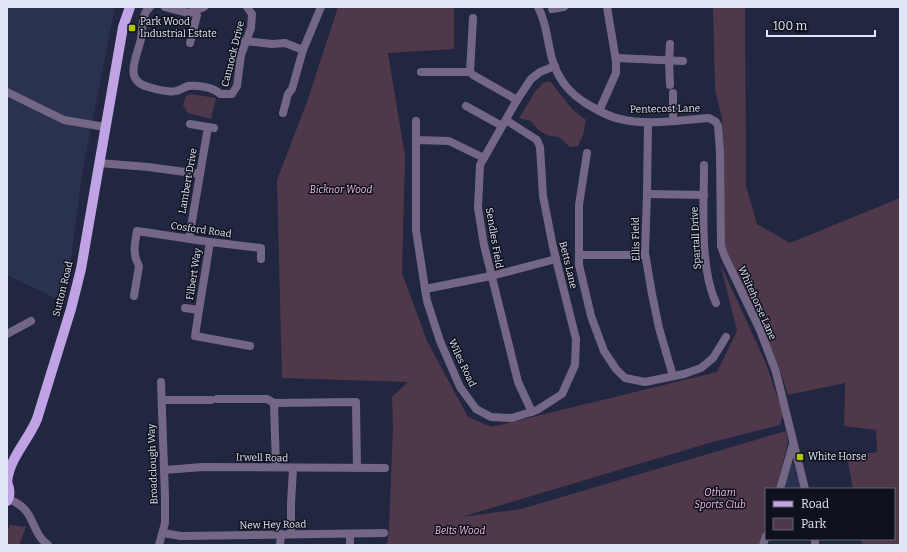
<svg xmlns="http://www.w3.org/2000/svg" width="907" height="552" font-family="Bitter,serif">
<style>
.built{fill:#2a324f}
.green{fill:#4f384a}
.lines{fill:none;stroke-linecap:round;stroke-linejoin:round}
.minor{stroke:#746786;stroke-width:8}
.primary{stroke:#bfa3e5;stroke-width:10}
.poi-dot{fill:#afc504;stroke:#0e111c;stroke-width:1.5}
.labels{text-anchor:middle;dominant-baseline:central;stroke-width:3;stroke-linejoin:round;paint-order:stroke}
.poi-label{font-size:10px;fill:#e1e6f6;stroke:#0e111c;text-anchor:start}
.street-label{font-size:10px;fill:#e1e6f6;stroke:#0e111c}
.park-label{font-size:10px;font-style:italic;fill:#f3bce7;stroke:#0e111c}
</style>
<rect width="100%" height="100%" fill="#212740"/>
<g class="built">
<path d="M 7,7 L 115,7 L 83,168 L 65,303 L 7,275 Z"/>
<path d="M 792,459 L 801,489 L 783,489 Z"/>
</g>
<g class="green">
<path d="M 338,7 L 454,7 L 454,49 L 388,53 L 405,156 L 402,273 L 427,341 L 468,417 L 492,427 L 717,372 L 737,331 L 720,263 L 766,364 L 783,413 L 780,425 L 709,443 L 461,517 L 521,509 L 786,431 L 788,443 L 776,489 L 766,489 L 766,523 L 760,545 L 387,545 L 389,529 L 393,427 L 392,397 L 408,382 L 282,378 L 277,180 L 307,102 Z"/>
<path d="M 713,7 L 745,7 L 746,186 L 757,224 L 790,243 L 900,198 L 900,545 L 862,545 L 861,539 L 894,539 L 894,489 L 853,489 L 847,456 L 877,452 L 876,430 L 844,426 L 845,383 L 788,395 L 780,370 L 725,247 L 722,119 L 715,89 Z"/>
<path d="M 550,81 L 572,109 L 586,120 L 583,135 L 578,146 L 570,147 L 559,137 C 545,136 539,132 531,121 L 519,118 L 535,92 L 543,83 Z"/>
<path d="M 191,94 L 216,98 L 211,119 L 188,113 L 183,105 L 186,96 Z"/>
<path d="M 10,525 L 26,527 L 19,545 L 7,545 L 7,533 Z"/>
</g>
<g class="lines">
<g class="minor">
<path d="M 150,7 C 141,14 143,28 141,39 C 136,60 122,82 152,88 C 159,90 169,93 176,91 C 181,90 184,87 188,86 C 196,85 214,87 220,94 L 232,94 L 237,86 L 241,55 L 251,28 L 252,14 L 247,7"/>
<path d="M 165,7 L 189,13 L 204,7"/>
<path d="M 538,7 C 548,25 547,46 554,65 C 561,83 571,94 587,104 C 597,110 609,117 620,119 C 649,126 680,120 709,118 L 716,122 L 718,126 L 720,152 L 721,246 L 725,257 L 760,330 L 776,372 L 805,489"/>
<path d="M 552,9 L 564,7"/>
<path d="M 473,18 L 470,72 L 473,75 L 517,100"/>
<path d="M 245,41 L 272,44 L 285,43 L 303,50 L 292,89 L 288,94 L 283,113"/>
<path d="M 190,43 L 197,15 L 194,12"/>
<path d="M 303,50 L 321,7"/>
<path d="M 616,58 L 683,61"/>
<path d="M 421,72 L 470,72"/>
<path d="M 670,85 L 669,60 L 670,44"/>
<path d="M 7,92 L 64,120 L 105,127"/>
<path d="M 673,93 L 673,120"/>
<path d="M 466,106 L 502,126"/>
<path d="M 599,111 L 616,73 L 616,61 L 607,7"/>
<path d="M 416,121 L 416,230 L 425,289 L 491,276 L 556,259"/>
<path d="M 648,122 L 647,194 L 645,253 L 652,294 L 659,328 L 673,376"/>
<path d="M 190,124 L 214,128"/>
<path d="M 416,140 L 449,141 L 484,158"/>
<path d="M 587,153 L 579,205 L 579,265 L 591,316 L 604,351 L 616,369 L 625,378 L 645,382 L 684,374 L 701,368 L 713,358 L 726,337"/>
<path d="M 99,163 L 148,167 L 200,174"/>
<path d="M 704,165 C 704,206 699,266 716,303"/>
<path d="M 647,194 L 704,195"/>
<path d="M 189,239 L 208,127"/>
<path d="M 579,255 L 645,255"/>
<path d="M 425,289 L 427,301 L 440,341 L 460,387 L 476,409 L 491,417 L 512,418 L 537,410 L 562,394 L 575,365 L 576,339 L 553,247 L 543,196 L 540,147 L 537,140 L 506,120"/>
<path d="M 134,296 L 139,266 C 132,254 135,243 137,231 L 210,242 L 261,248 L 261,259"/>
<path d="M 185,308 L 199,310 L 210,242"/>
<path d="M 199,310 L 195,336 L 250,346"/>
<path d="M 7,334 L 31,321"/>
<path d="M 217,399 L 267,399 L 274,403 L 276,467"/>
<path d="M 162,400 L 211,400"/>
<path d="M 274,403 L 356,402 L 357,468"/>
<path d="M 532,412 L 518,382 L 484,245 L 478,208 L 480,165 L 517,100 L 531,79 L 540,72 L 555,66"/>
<path d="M 164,470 L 203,467 L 385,468"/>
<path d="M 780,489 L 793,444"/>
<path d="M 8,499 C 37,509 29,531 48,545"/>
<path d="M 163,533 L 181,536 L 384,533"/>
<path d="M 291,534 L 291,504 L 293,468"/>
<path d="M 815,539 L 815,545"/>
<path d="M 159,545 L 165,523 L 165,497 L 161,382"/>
<path d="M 280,545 L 281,534"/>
<path d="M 350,545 L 350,534"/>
<path d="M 763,545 L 766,536"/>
</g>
<g class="primary">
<path d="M 7,482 C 10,489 11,495 7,501"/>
<path d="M 7,483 C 9,458 28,441 37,419 L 71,309 L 81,269 L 123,27 L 130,7"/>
</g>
</g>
<g class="poi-dot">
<rect x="128" y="24" width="8" height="8" rx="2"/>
<rect x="796" y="453" width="8" height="8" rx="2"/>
</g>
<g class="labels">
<g class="poi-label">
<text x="140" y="22">Park Wood<tspan x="140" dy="12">Industrial Estate</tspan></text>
<text x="808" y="457">White Horse</text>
</g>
<g class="street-label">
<text transform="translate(233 54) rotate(-76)">Cannock Drive</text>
<text transform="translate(665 109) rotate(-1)">Pentecost Lane</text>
<text transform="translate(188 181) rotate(-80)">Lambert Drive</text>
<text transform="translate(201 230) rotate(8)">Cosford Road</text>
<text transform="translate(494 238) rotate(80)">Sendles Field</text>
<text transform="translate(696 238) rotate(-93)">Spartall Drive</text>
<text transform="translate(636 239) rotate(-91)">Ellis Field</text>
<text transform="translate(568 265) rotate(76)">Betts Lane</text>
<text transform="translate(194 274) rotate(-81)">Filbert Way</text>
<text transform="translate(63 289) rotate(-76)">Sutton Road</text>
<text transform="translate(757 303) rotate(66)">Whitehorse Lane</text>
<text transform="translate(462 363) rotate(65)">Wiles Road</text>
<text transform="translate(262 458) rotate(1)">Irwell Road</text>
<text transform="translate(153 464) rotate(-92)">Broadclough Way</text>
<text transform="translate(273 525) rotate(-1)">New Hey Road</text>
</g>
<g class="park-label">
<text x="341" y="190">Bicknor Wood</text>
<text x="720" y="493">Otham<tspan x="720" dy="12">Sports Club</tspan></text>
<text x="460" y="531">Belts Wood</text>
</g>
</g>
<rect width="907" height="552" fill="none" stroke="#e1e6f6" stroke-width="16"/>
<rect x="765" y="488" width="130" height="52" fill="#0e111c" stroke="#626673"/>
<rect x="773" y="501" width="20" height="6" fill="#bfa3e5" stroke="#626673"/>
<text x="801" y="508" font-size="12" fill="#e1e6f6">Road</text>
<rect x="773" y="518" width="20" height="12" fill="#4f384a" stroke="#626673"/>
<text x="801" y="528" font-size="12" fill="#e1e6f6">Park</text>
<path d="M767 30v6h108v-6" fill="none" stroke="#e1e6f6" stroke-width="2"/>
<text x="773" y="30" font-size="12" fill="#e1e6f6" stroke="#0e111c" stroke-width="3" paint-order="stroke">100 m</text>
</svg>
